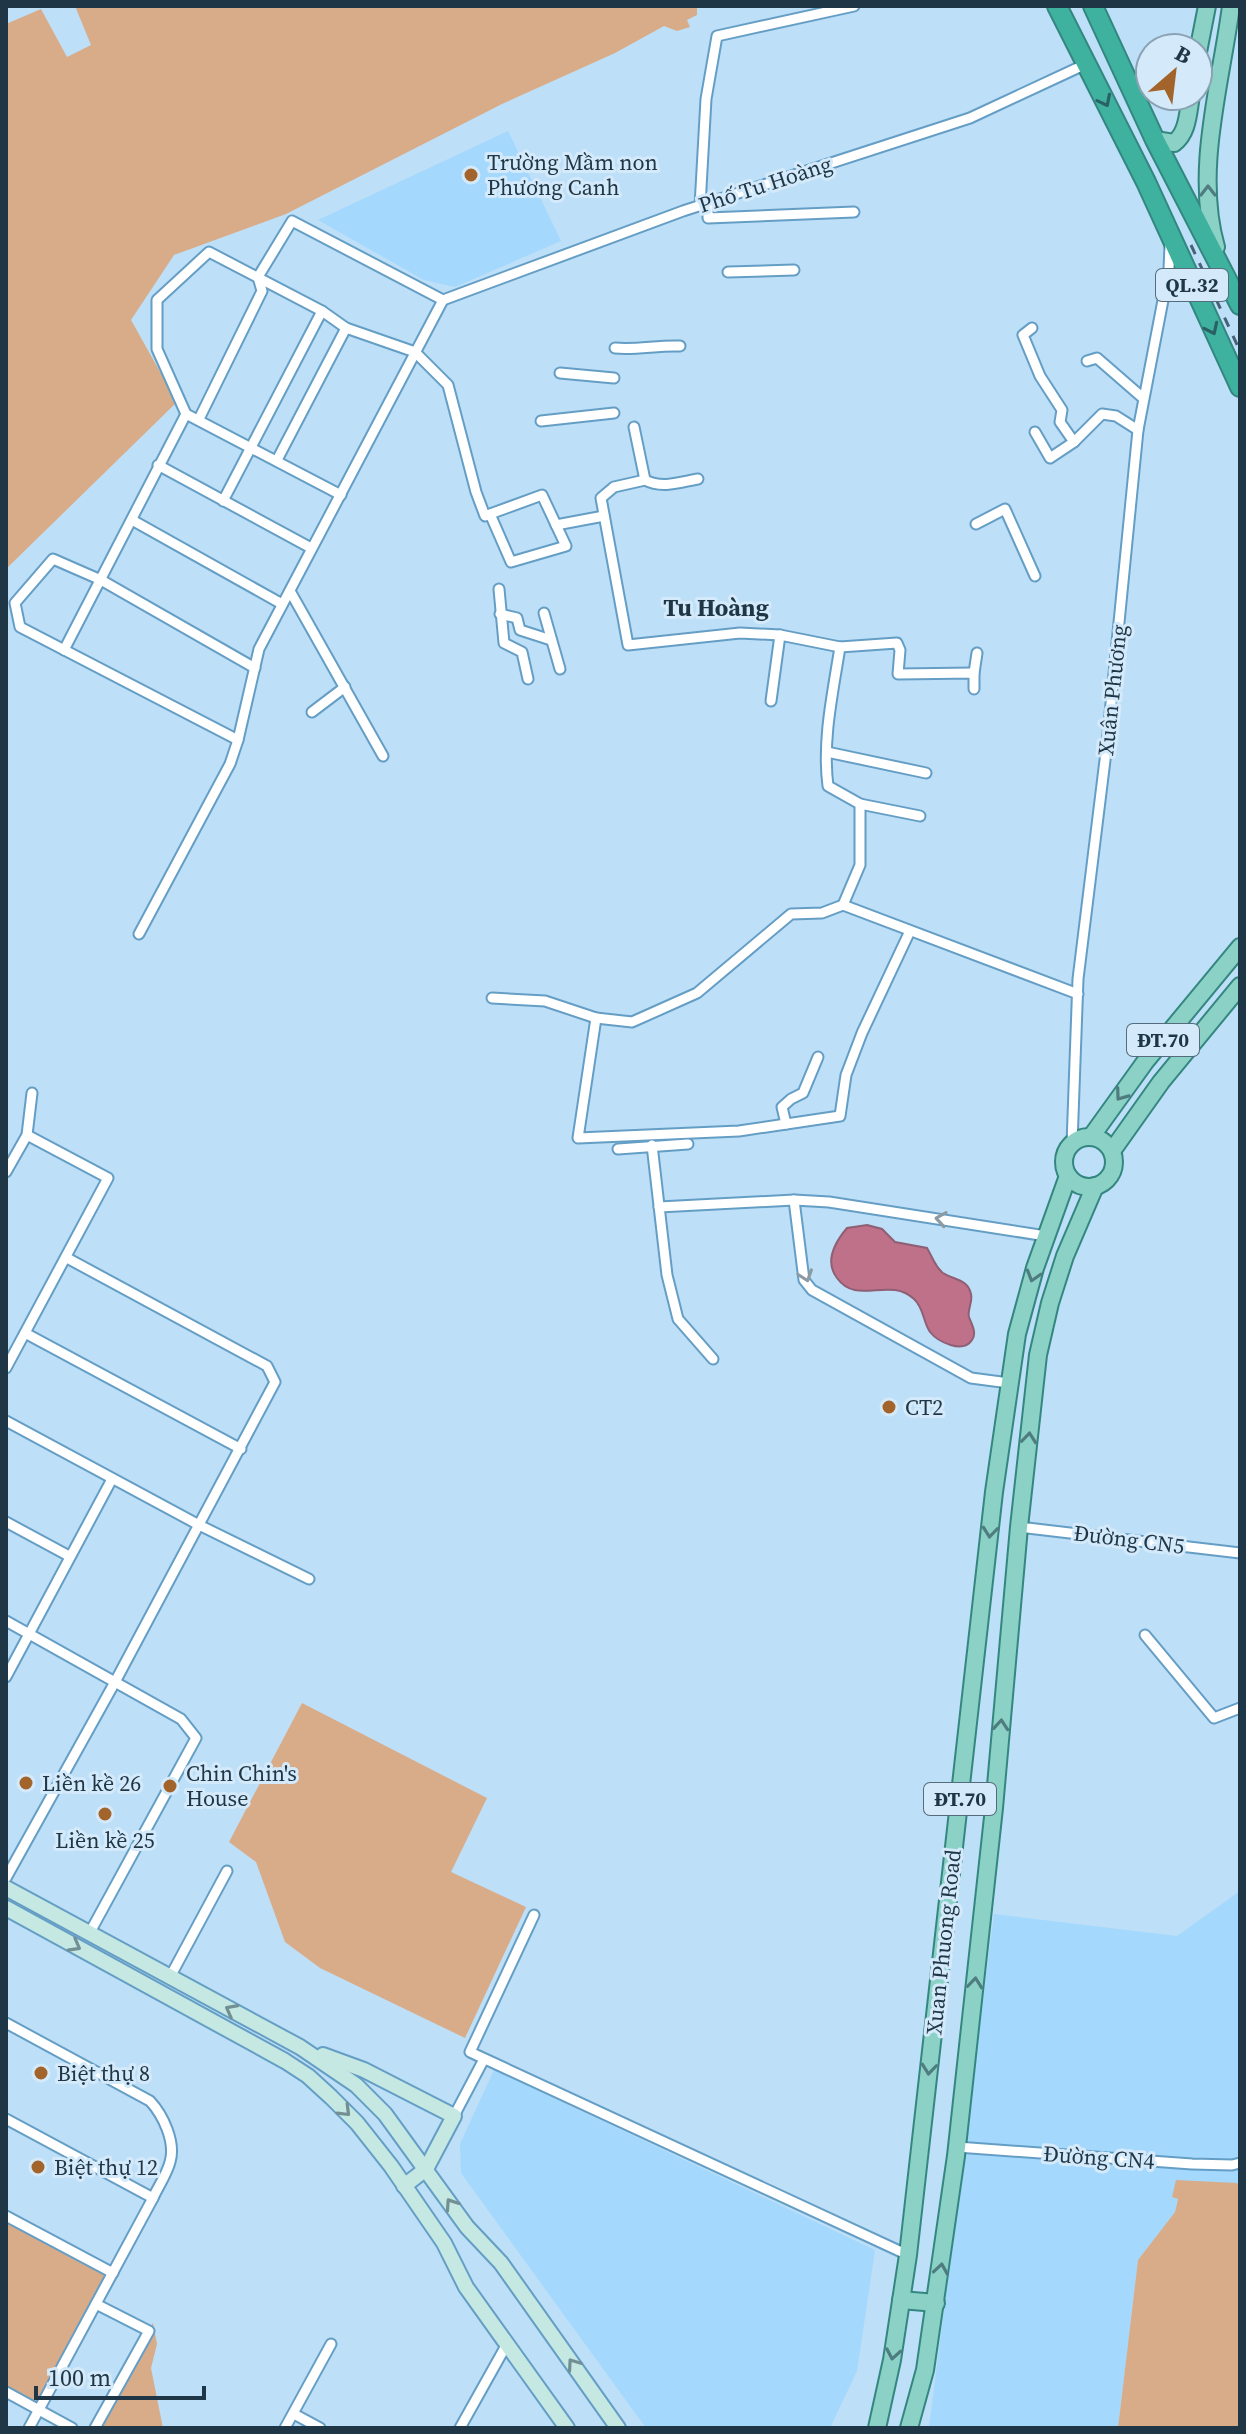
<svg xmlns="http://www.w3.org/2000/svg" width="1246" height="2434" font-family="'Source Serif 4',serif">
<style>
.built{fill:#a4d8fd}
.green{fill:#d9ac89}
.water{fill:#be7189;stroke:#8e5f75;stroke-width:2}
.lines{fill:none;stroke-linecap:round;stroke-linejoin:round}
.street-casing{stroke:#659ec5;stroke-width:13}
.secondary-casing{stroke:#659ec5;stroke-width:18}
.primary-casing{stroke:#338780;stroke-width:20}
.highway-casing{stroke:#338780;stroke-width:22}
.street{stroke:#fff;stroke-width:9}
.secondary{stroke:#c5e8e2;stroke-width:14}
.primary{stroke:#8bd1c5;stroke-width:16}
.highway{stroke:#3eb29f;stroke-width:18}
.rail{stroke:#476274;stroke-width:3;stroke-dasharray:10 10;stroke-linecap:butt}
.oneway{stroke:#296165}
.oneway2{stroke:#4f7c7f}
.oneway3{stroke:#8e9aa2}
.oneway4{stroke:#728f94}
.poi-dot{fill:#a2642a;stroke:#d4eafb;stroke-width:3}
.labels{text-anchor:middle;dominant-baseline:central;stroke-width:6;stroke-linejoin:round;paint-order:stroke}
.shield{fill:#d4eafb;stroke:#556c7c;stroke-width:2}
.shield-label{font-size:20px;font-weight:bold;fill:#1e3646}
.poi-label{font-size:22px;fill:#1e3646;stroke:#d4eafb;text-anchor:start}
.street-label{font-size:22px;fill:#1e3646;stroke:#d4eafb}
.neighbourhood-label{font-size:24px;font-weight:bold;fill:#1e3646;stroke:#d4eafb}
</style>
<rect width="100%" height="100%" fill="#bddff8"/>
<g class="built">
<path d="M 508,131 L 561,241 L 455,287 L 424,280 L 318,220 Z"/>
<path d="M 1240,1891 L 1240,2186 L 1237,2183 L 1178,2198 L 1175,2212 L 1138,2260 L 1118,2428 L 929,2428 L 994,1914 L 1177,1936 Z"/>
<path d="M 494,2070 L 875,2250 L 857,2371 L 830,2428 L 646,2428 L 461,2173 L 460,2144 Z"/>
</g>
<g class="green">
<path d="M 75,6 L 697,6 L 697,15 L 687,20 L 690,27 L 677,31 L 664,26 L 615,53 L 502,104 L 286,214 L 174,255 L 131,320 L 177,402 L 6,569 L 6,24 L 41,9 L 67,57 L 91,45 Z"/>
<path d="M 302,1703 L 487,1798 L 451,1872 L 526,1907 L 465,2038 L 320,1968 L 285,1942 L 256,1862 L 229,1842 Z"/>
<path d="M 1176,2180 L 1237,2183 L 1240,2186 L 1240,2428 L 1118,2428 L 1138,2260 L 1175,2212 L 1178,2199 L 1172,2197 Z"/>
<path d="M 6,2216 L 113,2273 L 39,2411 L 6,2393 Z"/>
<path d="M 153,2323 L 157,2344 L 151,2368 L 163,2428 L 95,2428 Z"/>
</g>
<path class="water" d="M 867,1225 L 882,1229 L 895,1242 L 927,1248 C 932,1256 935,1267 943,1273 C 954,1280 968,1279 971,1294 C 973,1303 967,1309 969,1317 C 972,1325 977,1333 972,1340 C 963,1354 938,1342 930,1332 C 923,1322 924,1308 914,1299 C 889,1276 857,1306 837,1278 C 824,1261 836,1241 847,1228 Z"/>
<g class="lines">
<defs>
<g id="street">
<path d="M 708,203 L 708,218 L 854,212"/>
<path d="M 700,206 L 706,99 L 717,36 L 854,6"/>
<path d="M 728,272 L 794,270"/>
<path d="M 443,300 L 683,211 L 970,118 L 1086,64"/>
<path d="M 1032,328 L 1023,335 L 1040,376 L 1062,410 L 1060,422 L 1074,442"/>
<path d="M 615,348 C 637,350 658,345 680,346"/>
<path d="M 1087,361 L 1097,358 L 1143,398"/>
<path d="M 560,373 L 614,378"/>
<path d="M 199,419 L 262,291 L 258,277 L 292,221 L 443,300"/>
<path d="M 541,421 L 614,413"/>
<path d="M 634,427 L 645,480"/>
<path d="M 1035,432 L 1050,458 L 1074,442 L 1102,414 L 1116,416 L 1138,430"/>
<path d="M 277,460 L 346,328"/>
<path d="M 158,465 L 311,548"/>
<path d="M 645,480 L 614,487 L 601,498 L 628,645 L 740,633 L 780,635 L 840,647 L 897,643 L 900,650 L 898,674 L 974,673 L 974,689"/>
<path d="M 645,480 C 662,489 681,482 698,479"/>
<path d="M 341,495 L 186,414 L 157,349 L 157,300 L 209,252 L 322,311 L 346,328 L 415,352 L 448,385 L 476,492 L 485,516 L 490,514 L 511,562 L 566,546 L 542,495 L 490,514"/>
<path d="M 223,501 L 322,311"/>
<path d="M 132,520 L 282,604"/>
<path d="M 976,524 L 1005,509 L 1035,576"/>
<path d="M 556,525 L 604,516"/>
<path d="M 499,589 L 504,643 L 522,652 L 528,679"/>
<path d="M 290,591 L 383,756"/>
<path d="M 544,613 L 560,669"/>
<path d="M 500,614 L 517,618 L 520,630 L 551,640"/>
<path d="M 840,647 C 833,692 822,740 828,786 L 860,804 L 860,865 L 843,905"/>
<path d="M 64,650 L 186,414"/>
<path d="M 974,673 L 977,653"/>
<path d="M 771,701 L 780,635"/>
<path d="M 312,712 L 345,687"/>
<path d="M 238,740 L 20,627 L 15,603 L 53,559 L 101,580 L 255,668"/>
<path d="M 827,752 L 926,773"/>
<path d="M 860,804 L 920,816"/>
<path d="M 843,905 L 822,913 L 791,914 L 697,993 L 632,1022 L 596,1018 L 578,1138 L 739,1131 L 840,1116 L 846,1075 L 862,1033 L 910,931"/>
<path d="M 843,905 L 1078,994"/>
<path d="M 139,934 L 230,764 L 238,740 L 259,649 L 443,300"/>
<path d="M 492,998 L 545,1001 L 596,1018"/>
<path d="M 786,1124 L 782,1107 L 791,1099 L 803,1093 L 818,1057"/>
<path d="M 1072,1144 L 1078,979 L 1107,744 L 1138,430 L 1169,269 L 1170,245"/>
<path d="M 652,1145 L 667,1275 L 678,1319 L 713,1359"/>
<path d="M 618,1149 L 688,1144"/>
<path d="M 6,1172 L 27,1135 L 32,1093"/>
<path d="M 794,1200 L 804,1280 L 812,1290 L 971,1378 L 1009,1383"/>
<path d="M 659,1207 L 794,1200 L 829,1202 L 1046,1236"/>
<path d="M 25,1333 L 241,1449"/>
<path d="M 6,1368 L 108,1178 L 27,1135"/>
<path d="M 6,1421 L 199,1525 L 309,1579"/>
<path d="M 6,1522 L 69,1556"/>
<path d="M 1019,1527 L 1240,1553"/>
<path d="M 6,1621 L 181,1719 L 196,1738 L 89,1934"/>
<path d="M 1145,1635 L 1214,1718 L 1240,1708"/>
<path d="M 6,1677 L 112,1479"/>
<path d="M 6,1878 L 115,1682 L 275,1382 L 267,1366 L 67,1258"/>
<path d="M 534,1915 L 470,2052 L 908,2255"/>
<path d="M 170,1977 L 227,1871"/>
<path d="M 6,2023 L 150,2101 C 163,2115 176,2142 170,2162 C 167,2174 158,2187 153,2198 L 29,2428"/>
<path d="M 454,2116 L 484,2059"/>
<path d="M 6,2119 L 153,2198"/>
<path d="M 957,2147 L 1192,2164 L 1232,2165 L 1240,2163"/>
<path d="M 6,2216 L 113,2273"/>
<path d="M 6,2392 L 72,2428"/>
<path d="M 294,2414 L 320,2428"/>
<path d="M 95,2428 L 149,2331 L 96,2304"/>
<path d="M 285,2428 L 331,2344"/>
<path d="M 460,2428 L 507,2344"/>
</g>
<g id="secondary">
<path d="M 6,1888 L 300,2047 L 356,2085 L 385,2114 L 467,2227 L 501,2263 L 618,2428"/>
<path d="M 6,1908 L 285,2061 L 308,2076 L 331,2097 L 357,2123 L 391,2166 L 444,2243 L 466,2287 L 567,2428"/>
<path d="M 323,2055 L 364,2070 L 454,2116 L 426,2169 L 404,2186"/>
</g>
<g id="primary">
<path d="M 1198,52 L 1207,6"/>
<path d="M 1155,140 L 1174,143 C 1188,133 1188,112 1191,96"/>
<path d="M 1216,247 C 1194,171 1221,83 1231,6"/>
<circle cx="1089" cy="1162" r="25"/>
<path d="M 1091,1137 L 1145,1062 L 1240,947"/>
<path d="M 1112,1151 L 1161,1082 L 1240,986"/>
<path d="M 901,2300 L 936,2303"/>
<path d="M 877,2428 L 892,2360 L 908,2255 L 994,1492 L 1017,1334 L 1035,1268 L 1068,1176"/>
<path d="M 909,2428 L 925,2370 L 956,2156 L 994,1808 L 1019,1527 L 1038,1355 L 1050,1303 L 1065,1256 L 1095,1186"/>
</g>
<g id="highway">
<path d="M 1057,6 L 1146,182 L 1240,387"/>
<path d="M 1093,6 L 1155,140 L 1240,305"/>
</g>
</defs>
<use href="#street" class="street-casing"/>
<use href="#secondary" class="secondary-casing"/>
<use href="#primary" class="primary-casing"/>
<use href="#highway" class="highway-casing"/>
<use href="#street" class="street"/>
<use href="#secondary" class="secondary"/>
<use href="#primary" class="primary"/>
<use href="#highway" class="highway"/>
<path class="rail" d="M 1191,245 L 1240,351"/>
</g>
<defs><path id="oneway-chevron" d="M-2-3.5L2.5 0L-2 3.5" fill="none" stroke-width="1.6" stroke-linecap="round" stroke-linejoin="round" transform="scale(2)"/></defs>
<g class="oneway">
<use href="#oneway-chevron" transform="translate(1105 101) rotate(63)"/>
<use href="#oneway-chevron" transform="translate(1212 329) rotate(65)"/>
</g>
<g class="oneway2">
<use href="#oneway-chevron" transform="translate(1208 191) rotate(-90)"/>
<use href="#oneway-chevron" transform="translate(1121 1095) rotate(126)"/>
<use href="#oneway-chevron" transform="translate(1033 1276) rotate(107)"/>
<use href="#oneway-chevron" transform="translate(1029 1438) rotate(-84)"/>
<use href="#oneway-chevron" transform="translate(990 1532) rotate(96)"/>
<use href="#oneway-chevron" transform="translate(1001 1725) rotate(-85)"/>
<use href="#oneway-chevron" transform="translate(975 1983) rotate(-84)"/>
<use href="#oneway-chevron" transform="translate(929 2069) rotate(96)"/>
<use href="#oneway-chevron" transform="translate(941 2269) rotate(-81)"/>
<use href="#oneway-chevron" transform="translate(893 2354) rotate(100)"/>
</g>
<g class="oneway3">
<use href="#oneway-chevron" transform="translate(941 1219) rotate(-171)"/>
<use href="#oneway-chevron" transform="translate(806 1276) rotate(71)"/>
</g>
<g class="oneway4">
<use href="#oneway-chevron" transform="translate(75 1946) rotate(29)"/>
<use href="#oneway-chevron" transform="translate(231 2010) rotate(-152)"/>
<use href="#oneway-chevron" transform="translate(345 2111) rotate(45)"/>
<use href="#oneway-chevron" transform="translate(451 2204) rotate(-124)"/>
<use href="#oneway-chevron" transform="translate(573 2364) rotate(-125)"/>
</g>
<g class="poi-dot">
<circle cx="471" cy="175" r="8"/>
<circle cx="889" cy="1407" r="8"/>
<circle cx="26" cy="1783" r="8"/>
<circle cx="170" cy="1786" r="8"/>
<circle cx="105" cy="1814" r="8"/>
<circle cx="41" cy="2073" r="8"/>
<circle cx="38" cy="2167" r="8"/>
</g>
<g class="labels">
<g class="shield">
<rect x="1156" y="269" width="72" height="32" rx="6"/>
<rect x="1127" y="1024" width="72" height="32" rx="6"/>
<rect x="924" y="1783" width="72" height="32" rx="6"/>
</g>
<g class="shield-label">
<text x="1192" y="285">QL.32</text>
<text x="1163" y="1040">ĐT.70</text>
<text x="960" y="1799">ĐT.70</text>
</g>
<g class="poi-label">
<text x="487" y="162">Trường Mầm non<tspan x="487" dy="25">Phương Canh</tspan></text>
<text x="905" y="1407">CT2</text>
<text x="186" y="1773">Chin Chin's<tspan x="186" dy="25">House</tspan></text>
<text x="42" y="1783">Liền kề 26</text>
<text x="105" y="1840" text-anchor="middle">Liền kề 25</text>
<text x="57" y="2073">Biệt thự 8</text>
<text x="54" y="2167">Biệt thự 12</text>
</g>
<g class="street-label">
<text transform="translate(765 184) rotate(-18)">Phố Tu Hoàng</text>
<text transform="translate(1112 690) rotate(-84)">Xuân Phương</text>
<text transform="translate(1129 1539) rotate(7)">Đường CN5</text>
<text transform="translate(943 1942) rotate(-84)">Xuan Phuong Road</text>
<text transform="translate(1099 2157) rotate(4)">Đường CN4</text>
</g>
<g class="neighbourhood-label">
<text x="716" y="607">Tu Hoàng</text>
</g>
</g>
<rect width="1246" height="2434" fill="none" stroke="#1e3646" stroke-width="16"/>
<g transform="translate(1174 72) rotate(28)"><circle r="38" fill="#d4eafb" stroke="#8ba2b3" stroke-width="2"/>
<path d="M0-6L14 30L0 20L-14 30Z" fill="#a2642a"/>
<text y="-12" font-size="22" font-weight="bold" text-anchor="middle" fill="#1e3646">B</text>
</g>
<path d="M36 2386v12h168v-12" fill="none" stroke="#1e3646" stroke-width="4"/>
<text x="48" y="2386" font-size="24" fill="#1e3646" stroke="#d4eafb" stroke-width="6" paint-order="stroke">100 m</text>
</svg>
